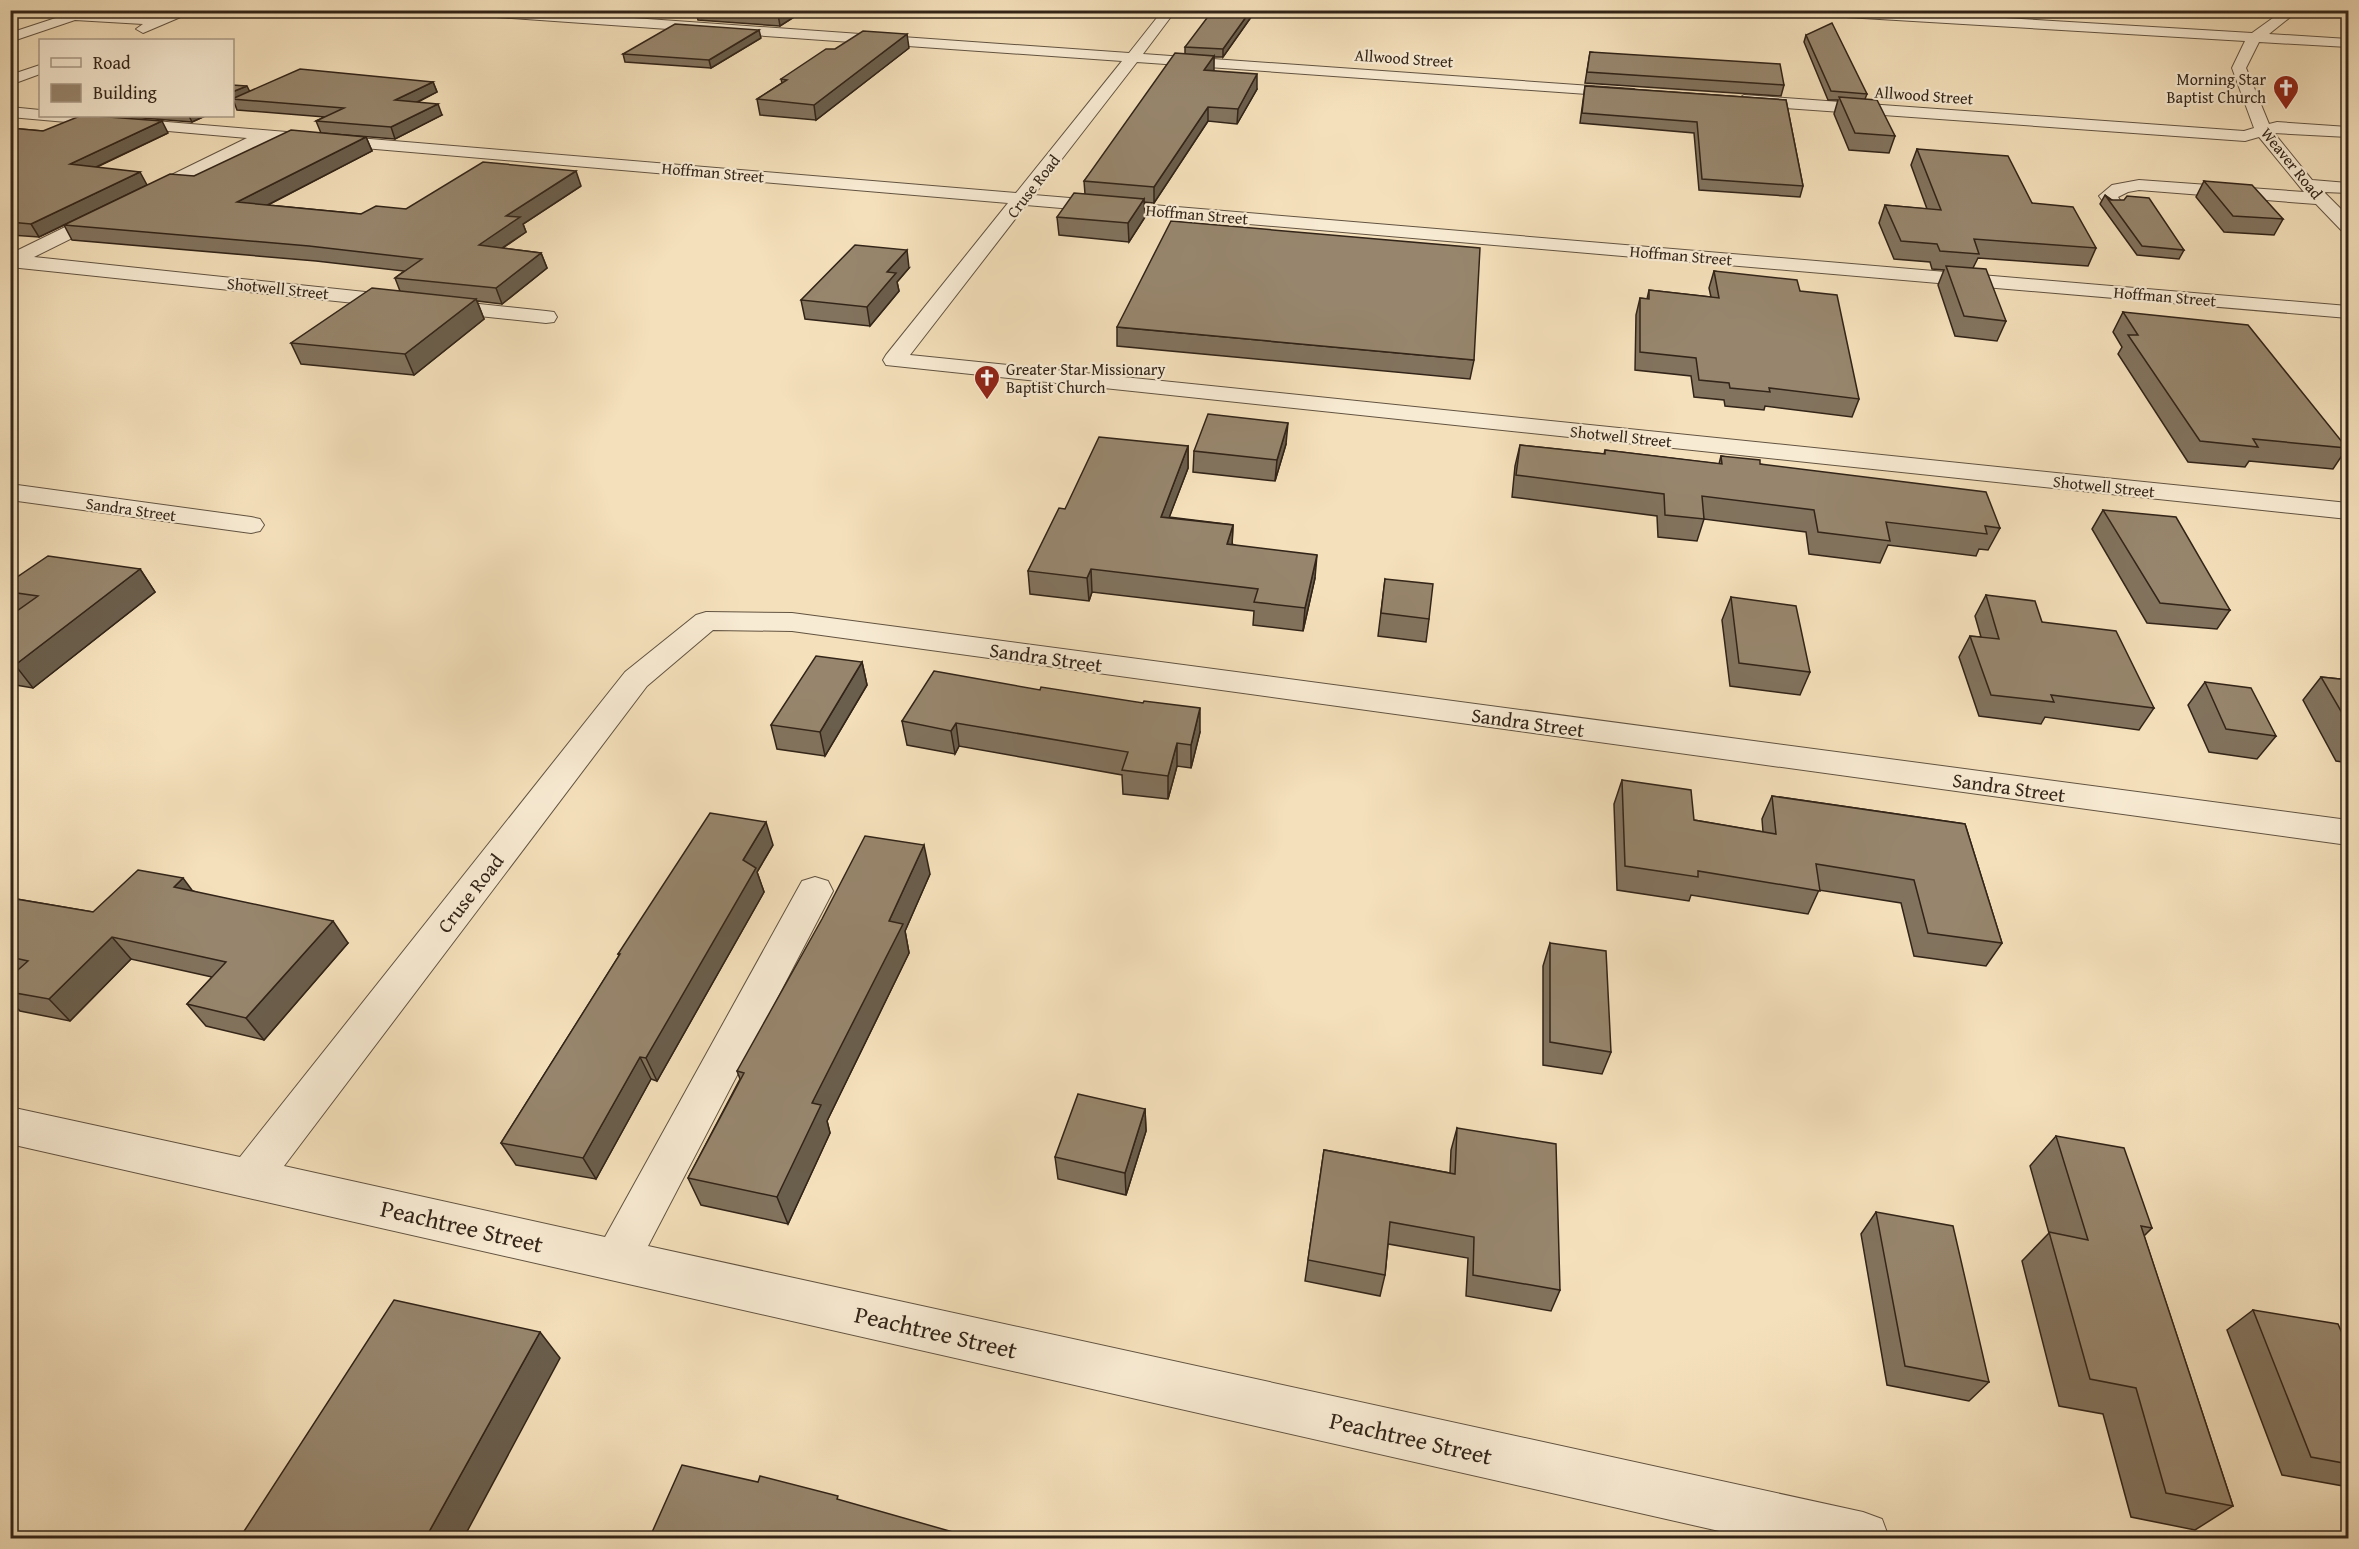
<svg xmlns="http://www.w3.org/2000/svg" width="2359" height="1549" font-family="'Gentium Book Plus',serif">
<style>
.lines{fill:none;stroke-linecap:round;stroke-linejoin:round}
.minor-casing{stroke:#625341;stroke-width:2}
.minor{fill:#f8ebd3;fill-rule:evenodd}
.wall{fill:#82735e;stroke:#322418;stroke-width:1.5}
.shaded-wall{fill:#6a5e4c;stroke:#322418;stroke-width:1.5}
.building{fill:#97866d;stroke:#322418;stroke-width:1.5}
.labels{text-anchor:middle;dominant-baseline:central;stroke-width:4.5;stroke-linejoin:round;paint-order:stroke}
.far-street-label{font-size:16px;fill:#322418;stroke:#f8ebd3}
.far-poi-label{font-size:16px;fill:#322418;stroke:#f8ebd3;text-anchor:end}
.street-label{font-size:20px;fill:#322418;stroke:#f8ebd3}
.near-street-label{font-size:24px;fill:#322418;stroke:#f8ebd3}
</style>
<rect width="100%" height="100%" fill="#f4e0bb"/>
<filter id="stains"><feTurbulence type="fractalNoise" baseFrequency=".00333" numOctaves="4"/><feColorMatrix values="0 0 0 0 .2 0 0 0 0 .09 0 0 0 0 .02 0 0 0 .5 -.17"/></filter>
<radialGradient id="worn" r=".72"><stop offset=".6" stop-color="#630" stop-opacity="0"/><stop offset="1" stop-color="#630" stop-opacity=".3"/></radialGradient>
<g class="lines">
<defs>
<g id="minor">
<path d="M 178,10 L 197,10 L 143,33 L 136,29 L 143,24 L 75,20 L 10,42 L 10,33 L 74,12 L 162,17 Z"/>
<path d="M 449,10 L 520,10 L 1129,53 L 1163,10 L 1176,10 L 1143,54 L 1634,89 L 1637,92 L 1629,97 L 1137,62 L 1034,195 L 2348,306 L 2348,318 L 1026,205 L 910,355 L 2348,503 L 2348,519 L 886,365 L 883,360 L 886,355 L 1008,203 L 270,140 L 34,257 L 546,311 L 554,312 L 557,317 L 554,322 L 546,323 L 10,267 L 10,254 L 247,138 L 10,117 L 10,107 L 40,110 L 40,116 L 96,116 L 1016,193 L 1122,61 L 455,14 Z"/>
<path d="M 1790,10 L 1872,10 L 2252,33 L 2284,10 L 2299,10 L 2269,34 L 2348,39 L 2348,47 L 2259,42 L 2246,68 L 2269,124 L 2277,122 L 2348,127 L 2348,137 L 2274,133 L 2312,180 L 2348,183 L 2348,193 L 2324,192 L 2348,216 L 2348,232 L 2341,230 L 2316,204 L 2139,190 L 2128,192 L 2118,197 L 2122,203 L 2119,207 L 2107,207 L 2099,196 L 2112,185 L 2139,180 L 2304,192 L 2259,137 L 2245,141 L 1744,105 L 1736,100 L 1744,95 L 2244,131 L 2254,128 L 2232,68 L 2245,41 L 1796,14 Z"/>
<path d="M 40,65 L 40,74 L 10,85 L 10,75 Z"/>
<path d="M 10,484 L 251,517 L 260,519 L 264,525 L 260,531 L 251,533 L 10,500 Z"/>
<path d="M 706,612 L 792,613 L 2348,820 L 2348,845 L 792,631 L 713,630 L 647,686 L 284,1166 L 605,1237 L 802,881 L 815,877 L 828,881 L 833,891 L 648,1246 L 1863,1512 L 1882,1519 L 1889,1538 L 1750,1538 L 10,1144 L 10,1107 L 240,1157 L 625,672 L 696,615 Z"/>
</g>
</defs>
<use href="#minor" class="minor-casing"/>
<use href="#minor" class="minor"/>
</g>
<g class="wall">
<path d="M 695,10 L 805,10 L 780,26 L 698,20 Z"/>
<path d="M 1256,10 L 1223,57 L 1214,57 L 1213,71 L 1257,89 L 1237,124 L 1208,121 L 1154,203 L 1144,202 L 1145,217 L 1129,242 L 1059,235 L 1057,217 L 1085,194 L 1084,181 L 1185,54 L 1185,47 Z"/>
<path d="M 1986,10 L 2046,10 L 2045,14 Z"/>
<path d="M 1806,35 L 1867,94 L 1865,99 L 1895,136 L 1889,153 L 1849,150 L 1834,114 L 1838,100 L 1828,100 L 1804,42 Z"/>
<path d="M 761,38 L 711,68 L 625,62 L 623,54 Z"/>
<path d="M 909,48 L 816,120 L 760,115 L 757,99 L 782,83 L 781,79 Z"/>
<path d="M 1590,52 L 1784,85 L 1781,96 L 1585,83 Z"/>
<path d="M 433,82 L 437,92 L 418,102 L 442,115 L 395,139 L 321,133 L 316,121 L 325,117 L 237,110 L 234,102 L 232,102 L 232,85 L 249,91 Z"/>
<path d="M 1585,86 L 1786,100 L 1803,186 L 1800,197 L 1699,190 L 1694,133 L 1580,123 Z"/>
<path d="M 117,116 L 205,116 L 192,122 Z"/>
<path d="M 10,128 L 43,131 L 168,133 L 97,167 L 147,185 L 194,176 L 366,137 L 372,151 L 268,205 L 361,214 L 406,209 L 581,186 L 523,224 L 526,232 L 503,248 L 541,253 L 547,268 L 502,304 L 477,301 L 484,319 L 414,375 L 301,364 L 291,343 L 400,291 L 395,278 L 404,271 L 316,261 L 72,240 L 64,225 L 39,237 L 11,235 L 10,239 Z"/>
<path d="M 1917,149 L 2032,203 L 2096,248 L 2088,266 L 1978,258 L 1973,268 L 2006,321 L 1997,341 L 1955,336 L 1938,285 L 1944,270 L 1932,269 L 1930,262 L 1894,259 L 1879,223 L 1885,205 L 1927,209 L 1911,165 Z"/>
<path d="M 2204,181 L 2283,219 L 2274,235 L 2224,232 L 2196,197 Z"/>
<path d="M 2105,195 L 2184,250 L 2179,259 L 2137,255 L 2100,204 Z"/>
<path d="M 909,268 L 897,282 L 899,291 L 870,326 L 805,319 L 801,300 Z"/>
<path d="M 1714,271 L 1800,291 L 1859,399 L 1852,417 L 1765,406 L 1764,410 L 1725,406 L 1724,400 L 1694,397 L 1691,376 L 1635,370 L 1636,315 L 1640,298 L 1647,299 L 1649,290 L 1711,297 L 1709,288 Z"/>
<path d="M 2123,312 L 2347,448 L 2333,469 L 2249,461 L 2245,467 L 2188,462 L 2118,354 L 2122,347 L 2113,332 Z"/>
<path d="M 1117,327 L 1474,360 L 1470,379 L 1117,346 Z"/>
<path d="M 1286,444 L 1275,481 L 1193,472 L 1194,451 Z"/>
<path d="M 1520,445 L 1604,454 L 1605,450 L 1719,464 L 1721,456 L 1760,464 L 2000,528 L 1988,550 L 1979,549 L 1976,556 L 1888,545 L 1880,563 L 1809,554 L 1806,532 L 1704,519 L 1697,541 L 1658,537 L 1657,516 L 1512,497 L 1515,466 Z"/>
<path d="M 1188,446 L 1188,468 L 1169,517 L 1233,525 L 1232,544 L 1315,578 L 1303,631 L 1253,625 L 1254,611 L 1092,592 L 1089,601 L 1030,594 L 1028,571 L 1065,509 Z"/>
<path d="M 2103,510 L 2230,610 L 2217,629 L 2147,623 L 2092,529 Z"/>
<path d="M 140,569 L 155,592 L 33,688 L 10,684 L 10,616 L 16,612 L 10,604 L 10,582 Z"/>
<path d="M 1385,579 L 1429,619 L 1426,642 L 1378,636 Z"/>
<path d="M 1986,595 L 2042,622 L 2154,708 L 2139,730 L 2045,717 L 2041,724 L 1979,716 L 1959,657 L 1970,636 L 1981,637 L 1975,616 Z"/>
<path d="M 1731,597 L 1810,672 L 1800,695 L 1730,686 L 1722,620 Z"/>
<path d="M 862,662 L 867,685 L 825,756 L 777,749 L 771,725 Z"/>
<path d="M 2321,677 L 2349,680 L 2349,763 L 2336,761 L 2303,700 Z"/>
<path d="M 2205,682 L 2276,736 L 2257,759 L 2209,752 L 2188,705 Z"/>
<path d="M 902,721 L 1200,732 L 1191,768 L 1177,766 L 1168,799 L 1123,794 L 1122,775 L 959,746 L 955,754 L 907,745 Z"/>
<path d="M 1622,780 L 1694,820 L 1763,832 L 1762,819 L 1772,796 L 1965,824 L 2002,943 L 1986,966 L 1914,956 L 1901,903 L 1819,890 L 1808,914 L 1691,895 L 1689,901 L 1617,890 L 1614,804 Z"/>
<path d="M 773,845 L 757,872 L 764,892 L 657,1081 L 651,1079 L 596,1179 L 516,1165 L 501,1143 L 619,956 L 618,954 Z"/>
<path d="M 930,874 L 905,931 L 909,953 L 827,1121 L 830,1133 L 788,1224 L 701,1205 L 688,1178 L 740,1079 L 737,1071 Z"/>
<path d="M 193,891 L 348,943 L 264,1040 L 206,1026 L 187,1004 L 212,977 L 131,959 L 70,1021 L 20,1011 L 10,1001 L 10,977 L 12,976 L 10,976 L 10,898 L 93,912 Z"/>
<path d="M 1550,943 L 1611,1052 L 1602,1074 L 1543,1065 L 1543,966 Z"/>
<path d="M 1145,1109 L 1146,1131 L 1126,1195 L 1058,1179 L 1055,1157 Z"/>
<path d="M 1457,1128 L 1560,1290 L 1551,1311 L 1466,1296 L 1468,1258 L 1388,1244 L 1385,1275 L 1380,1296 L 1305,1281 L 1324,1150 L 1450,1173 L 1451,1150 Z"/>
<path d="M 2056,1136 L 2152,1228 L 2144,1236 L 2233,1506 L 2195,1530 L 2131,1517 L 2103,1414 L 2059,1406 L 2022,1261 L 2049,1233 L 2030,1166 Z"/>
<path d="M 1876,1212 L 1989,1382 L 1969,1401 L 1887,1385 L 1861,1234 Z"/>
<path d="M 2253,1310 L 2349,1349 L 2349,1487 L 2282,1475 L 2227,1330 Z"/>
</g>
<g class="shaded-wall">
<path d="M 10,10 L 20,10 L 10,14 Z"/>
<path d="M 783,10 L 805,10 L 780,26 L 778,14 Z"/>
<path d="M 1251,10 L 1256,10 L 1223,57 L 1223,49 Z"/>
<path d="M 759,30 L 761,38 L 711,68 L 709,60 Z"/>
<path d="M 907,34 L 909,48 L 816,120 L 814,105 Z"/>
<path d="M 1214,56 L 1214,70 L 1204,84 L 1204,70 Z"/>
<path d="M 1257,74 L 1257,89 L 1237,124 L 1238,109 Z"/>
<path d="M 433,82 L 437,92 L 399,111 L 395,100 Z"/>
<path d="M 247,86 L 251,94 L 232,99 L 232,92 Z"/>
<path d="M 438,104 L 442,115 L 395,139 L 391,127 Z"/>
<path d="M 1208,107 L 1208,121 L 1154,203 L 1154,187 Z"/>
<path d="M 189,116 L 205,116 L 192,122 Z"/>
<path d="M 162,121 L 168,133 L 77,176 L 70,164 Z"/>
<path d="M 366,137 L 372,151 L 244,217 L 237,202 Z"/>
<path d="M 576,171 L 581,186 L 523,224 L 526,232 L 484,260 L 479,245 L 506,216 Z"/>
<path d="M 140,172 L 147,185 L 39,237 L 31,224 Z"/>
<path d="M 1144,199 L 1145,217 L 1129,242 L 1128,223 Z"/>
<path d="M 907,250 L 909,268 L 897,282 L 899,291 L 870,326 L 867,307 L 887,272 Z"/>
<path d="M 541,253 L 547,268 L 502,304 L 496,288 Z"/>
<path d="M 476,299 L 484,319 L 414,375 L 405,354 Z"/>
<path d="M 1288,423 L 1286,444 L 1275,481 L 1277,460 Z"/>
<path d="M 1188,446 L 1188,468 L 1161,539 L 1161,517 Z"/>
<path d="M 1233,525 L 1232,547 L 1227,544 Z"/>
<path d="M 1317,555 L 1315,578 L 1303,631 L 1305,608 Z"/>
<path d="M 140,569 L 155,592 L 33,688 L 15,665 Z"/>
<path d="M 1091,569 L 1092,592 L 1089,601 L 1087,578 Z"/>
<path d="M 862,662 L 867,685 L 825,756 L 820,732 Z"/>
<path d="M 1200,708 L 1200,732 L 1191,768 L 1191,745 Z"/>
<path d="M 956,723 L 959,746 L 955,754 L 951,731 Z"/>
<path d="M 1177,743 L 1177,766 L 1168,799 L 1168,776 Z"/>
<path d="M 766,822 L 773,845 L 757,872 L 764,892 L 657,1081 L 646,1058 L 743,860 Z"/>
<path d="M 924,845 L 930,874 L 905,931 L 909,953 L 827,1121 L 830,1133 L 788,1224 L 777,1197 L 812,1103 L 889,921 Z"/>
<path d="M 183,878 L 200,901 L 174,887 Z"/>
<path d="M 333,921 L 348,943 L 264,1040 L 246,1018 Z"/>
<path d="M 112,937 L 131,959 L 70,1021 L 49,999 Z"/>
<path d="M 640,1057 L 651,1079 L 596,1179 L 583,1158 Z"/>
<path d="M 1145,1109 L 1146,1131 L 1126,1195 L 1125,1173 Z"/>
<path d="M 540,1332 L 560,1358 L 463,1539 L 425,1539 Z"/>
</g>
<g class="building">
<path d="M 728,10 L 783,10 L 778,14 Z"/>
<path d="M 1213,10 L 1251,10 L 1223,49 L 1185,47 Z"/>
<path d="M 1832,23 L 1867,94 L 1831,91 L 1806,35 Z"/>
<path d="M 675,24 L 759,30 L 709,60 L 623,54 Z"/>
<path d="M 863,31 L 907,34 L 814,105 L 757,99 L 787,80 L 781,79 L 826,49 L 835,49 Z"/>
<path d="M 1590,52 L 1780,64 L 1784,85 L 1587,72 Z"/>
<path d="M 1175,53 L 1214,56 L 1204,70 L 1257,74 L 1238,109 L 1208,107 L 1154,187 L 1084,181 Z"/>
<path d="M 300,69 L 433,82 L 395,100 L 438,104 L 391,127 L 316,121 L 344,108 L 232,99 Z"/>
<path d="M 232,85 L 247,86 L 232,92 Z"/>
<path d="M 1585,86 L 1786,100 L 1803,186 L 1702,179 L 1697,122 L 1582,113 Z"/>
<path d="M 1839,97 L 1877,100 L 1895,136 L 1855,133 Z"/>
<path d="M 80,116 L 95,116 L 162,121 L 70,164 L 140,172 L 31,224 L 10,222 L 10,128 L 43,131 Z"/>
<path d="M 291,130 L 366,137 L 237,202 L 361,214 L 376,206 L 406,209 L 483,162 L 576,171 L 506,216 L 520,217 L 479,245 L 541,253 L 496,288 L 395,278 L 422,259 L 309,246 L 64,225 L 170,174 L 194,176 Z"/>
<path d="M 1917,149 L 2008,156 L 2032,203 L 2073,207 L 2096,248 L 1974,239 L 1979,254 L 1940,251 L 1937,244 L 1901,241 L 1885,205 L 1941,210 Z"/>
<path d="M 2204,181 L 2252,185 L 2283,219 L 2233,216 Z"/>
<path d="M 1074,193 L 1144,199 L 1128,223 L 1057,217 Z"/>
<path d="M 2105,195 L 2111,200 L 2124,200 L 2127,196 L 2149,198 L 2184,250 L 2142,246 Z"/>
<path d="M 1171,221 L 1480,248 L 1474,360 L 1117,327 Z"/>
<path d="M 855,245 L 907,250 L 887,272 L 896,273 L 867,307 L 801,300 Z"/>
<path d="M 1946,266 L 1986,269 L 2006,321 L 1964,316 Z"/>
<path d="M 1714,271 L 1797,280 L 1800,291 L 1837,295 L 1859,399 L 1769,388 L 1770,392 L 1730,388 L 1729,383 L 1699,380 L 1696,358 L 1640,352 L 1640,298 L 1649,299 L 1649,290 L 1719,298 Z"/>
<path d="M 372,288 L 476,299 L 405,354 L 291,343 Z"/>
<path d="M 2123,312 L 2248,325 L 2347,448 L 2253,439 L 2258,447 L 2200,441 L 2128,335 L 2138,335 Z"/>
<path d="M 1208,414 L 1288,423 L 1277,460 L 1194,451 Z"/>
<path d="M 1099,437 L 1188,446 L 1161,517 L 1233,525 L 1227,544 L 1317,555 L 1305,608 L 1254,602 L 1258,589 L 1091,569 L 1087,578 L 1028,571 L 1059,508 L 1065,509 Z"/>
<path d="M 1520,445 L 1605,454 L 1605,450 L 1722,464 L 1721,456 L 1760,460 L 1760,464 L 1986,492 L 2000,528 L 1985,526 L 1987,534 L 1886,522 L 1890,541 L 1818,532 L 1814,510 L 1702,496 L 1704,519 L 1665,515 L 1664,494 L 1516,475 Z"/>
<path d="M 2103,510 L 2176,517 L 2230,610 L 2160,603 Z"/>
<path d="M 48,556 L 140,569 L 15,665 L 10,664 L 10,616 L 38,596 L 10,592 L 10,582 Z"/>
<path d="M 1385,579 L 1433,584 L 1429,619 L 1381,613 Z"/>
<path d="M 1986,595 L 2035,601 L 2042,622 L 2116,631 L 2154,708 L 2051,695 L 2054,702 L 1991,695 L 1970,636 L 1999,639 Z"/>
<path d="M 1731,597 L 1796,606 L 1810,672 L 1739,663 Z"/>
<path d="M 816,656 L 862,662 L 820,732 L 771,725 Z"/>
<path d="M 934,671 L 1040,690 L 1041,687 L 1143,703 L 1144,701 L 1200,708 L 1191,745 L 1177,743 L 1168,776 L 1122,770 L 1128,752 L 956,723 L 951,731 L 902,721 Z"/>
<path d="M 2321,677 L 2349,680 L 2349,725 Z"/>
<path d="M 2205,682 L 2251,688 L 2276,736 L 2226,729 Z"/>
<path d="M 1622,780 L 1691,790 L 1694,820 L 1776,834 L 1772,796 L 1965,824 L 2002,943 L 1928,933 L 1914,880 L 1816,864 L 1820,891 L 1698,871 L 1698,877 L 1625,866 Z"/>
<path d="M 710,813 L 766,822 L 743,860 L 756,868 L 646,1058 L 640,1057 L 583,1158 L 501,1143 L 620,954 L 618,954 Z"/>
<path d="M 865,836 L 924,845 L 889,921 L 903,924 L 812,1103 L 821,1105 L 777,1197 L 688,1178 L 744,1073 L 737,1071 L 822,919 Z"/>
<path d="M 138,870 L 183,878 L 174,887 L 333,921 L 246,1018 L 187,1004 L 226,962 L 112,937 L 49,999 L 10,992 L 10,977 L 28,961 L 10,957 L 10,898 L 93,912 Z"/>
<path d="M 1550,943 L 1606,951 L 1611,1052 L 1550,1042 Z"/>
<path d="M 1078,1094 L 1145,1109 L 1125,1173 L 1055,1157 Z"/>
<path d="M 1457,1128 L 1556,1144 L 1560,1290 L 1473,1275 L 1474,1237 L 1390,1222 L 1385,1275 L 1308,1260 L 1324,1150 L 1455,1174 Z"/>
<path d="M 2056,1136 L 2124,1148 L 2152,1228 L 2141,1226 L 2233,1506 L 2166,1493 L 2136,1388 L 2090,1379 L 2049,1232 L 2088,1240 Z"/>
<path d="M 1876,1212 L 1953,1226 L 1989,1382 L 1905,1366 Z"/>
<path d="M 394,1300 L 540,1332 L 425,1539 L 239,1539 Z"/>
<path d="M 2253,1310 L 2338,1324 L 2349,1349 L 2349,1464 L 2311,1457 Z"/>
<path d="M 682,1465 L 758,1482 L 760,1476 L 838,1496 L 837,1499 L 974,1538 L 649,1539 Z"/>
</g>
<defs>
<symbol id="church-pin" viewBox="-11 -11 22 30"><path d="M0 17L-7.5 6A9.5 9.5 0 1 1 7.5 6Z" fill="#8f2418" stroke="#f8ebd3"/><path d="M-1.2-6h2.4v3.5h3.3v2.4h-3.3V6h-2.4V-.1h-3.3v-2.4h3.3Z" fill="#fff"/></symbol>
</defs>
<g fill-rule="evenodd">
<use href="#church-pin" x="2271" y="73" width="30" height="40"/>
<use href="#church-pin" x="972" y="363" width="30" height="40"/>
</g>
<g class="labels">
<g class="far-street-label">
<text transform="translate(1404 58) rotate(4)">Allwood Street</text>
<text transform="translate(1924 95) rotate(4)">Allwood Street</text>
<text transform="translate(2292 163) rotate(51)">Weaver Road</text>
<text transform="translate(713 172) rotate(5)">Hoffman Street</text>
<text transform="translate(1033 186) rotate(-52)">Cruse Road</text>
<text transform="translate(1197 214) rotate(5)">Hoffman Street</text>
<text transform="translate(1681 255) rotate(5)">Hoffman Street</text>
<text transform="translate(278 288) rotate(6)">Shotwell Street</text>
<text transform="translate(2165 296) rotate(5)">Hoffman Street</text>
<text transform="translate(1621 436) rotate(6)">Shotwell Street</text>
<text transform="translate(2104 486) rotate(6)">Shotwell Street</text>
<text transform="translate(131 509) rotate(8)">Sandra Street</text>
</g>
<g class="far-poi-label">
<text x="2266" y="79">Morning Star<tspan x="2266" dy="18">Baptist Church</tspan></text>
<text x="1006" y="369" text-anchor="start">Greater Star Missionary<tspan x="1006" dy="18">Baptist Church</tspan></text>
</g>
<g class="street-label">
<text transform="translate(1046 657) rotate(8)">Sandra Street</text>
<text transform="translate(1528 722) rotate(8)">Sandra Street</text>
<text transform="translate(2009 787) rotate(8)">Sandra Street</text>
<text transform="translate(470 893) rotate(-52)">Cruse Road</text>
</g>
<g class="near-street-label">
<text transform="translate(462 1226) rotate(13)">Peachtree Street</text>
<text transform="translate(936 1332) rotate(13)">Peachtree Street</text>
<text transform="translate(1411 1438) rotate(13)">Peachtree Street</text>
</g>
</g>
<rect width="2359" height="1549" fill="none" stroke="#f4e0bb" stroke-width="36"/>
<rect x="12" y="12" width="2335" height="1525" fill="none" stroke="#322418" stroke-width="3"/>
<rect x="18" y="18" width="2323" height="1513" fill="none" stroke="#322418" stroke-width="1.5"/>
<rect x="39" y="39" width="195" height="78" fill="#f8ebd3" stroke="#a99b88" stroke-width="1.5"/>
<rect x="51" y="58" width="30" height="9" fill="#f8ebd3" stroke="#a99b88" stroke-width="1.5"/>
<text x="93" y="69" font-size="18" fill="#322418">Road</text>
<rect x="51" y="84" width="30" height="18" fill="#97866d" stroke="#a99b88" stroke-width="1.5"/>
<text x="93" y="99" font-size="18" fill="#322418">Building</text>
<rect width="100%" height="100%" filter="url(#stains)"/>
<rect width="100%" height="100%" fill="url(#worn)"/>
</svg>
